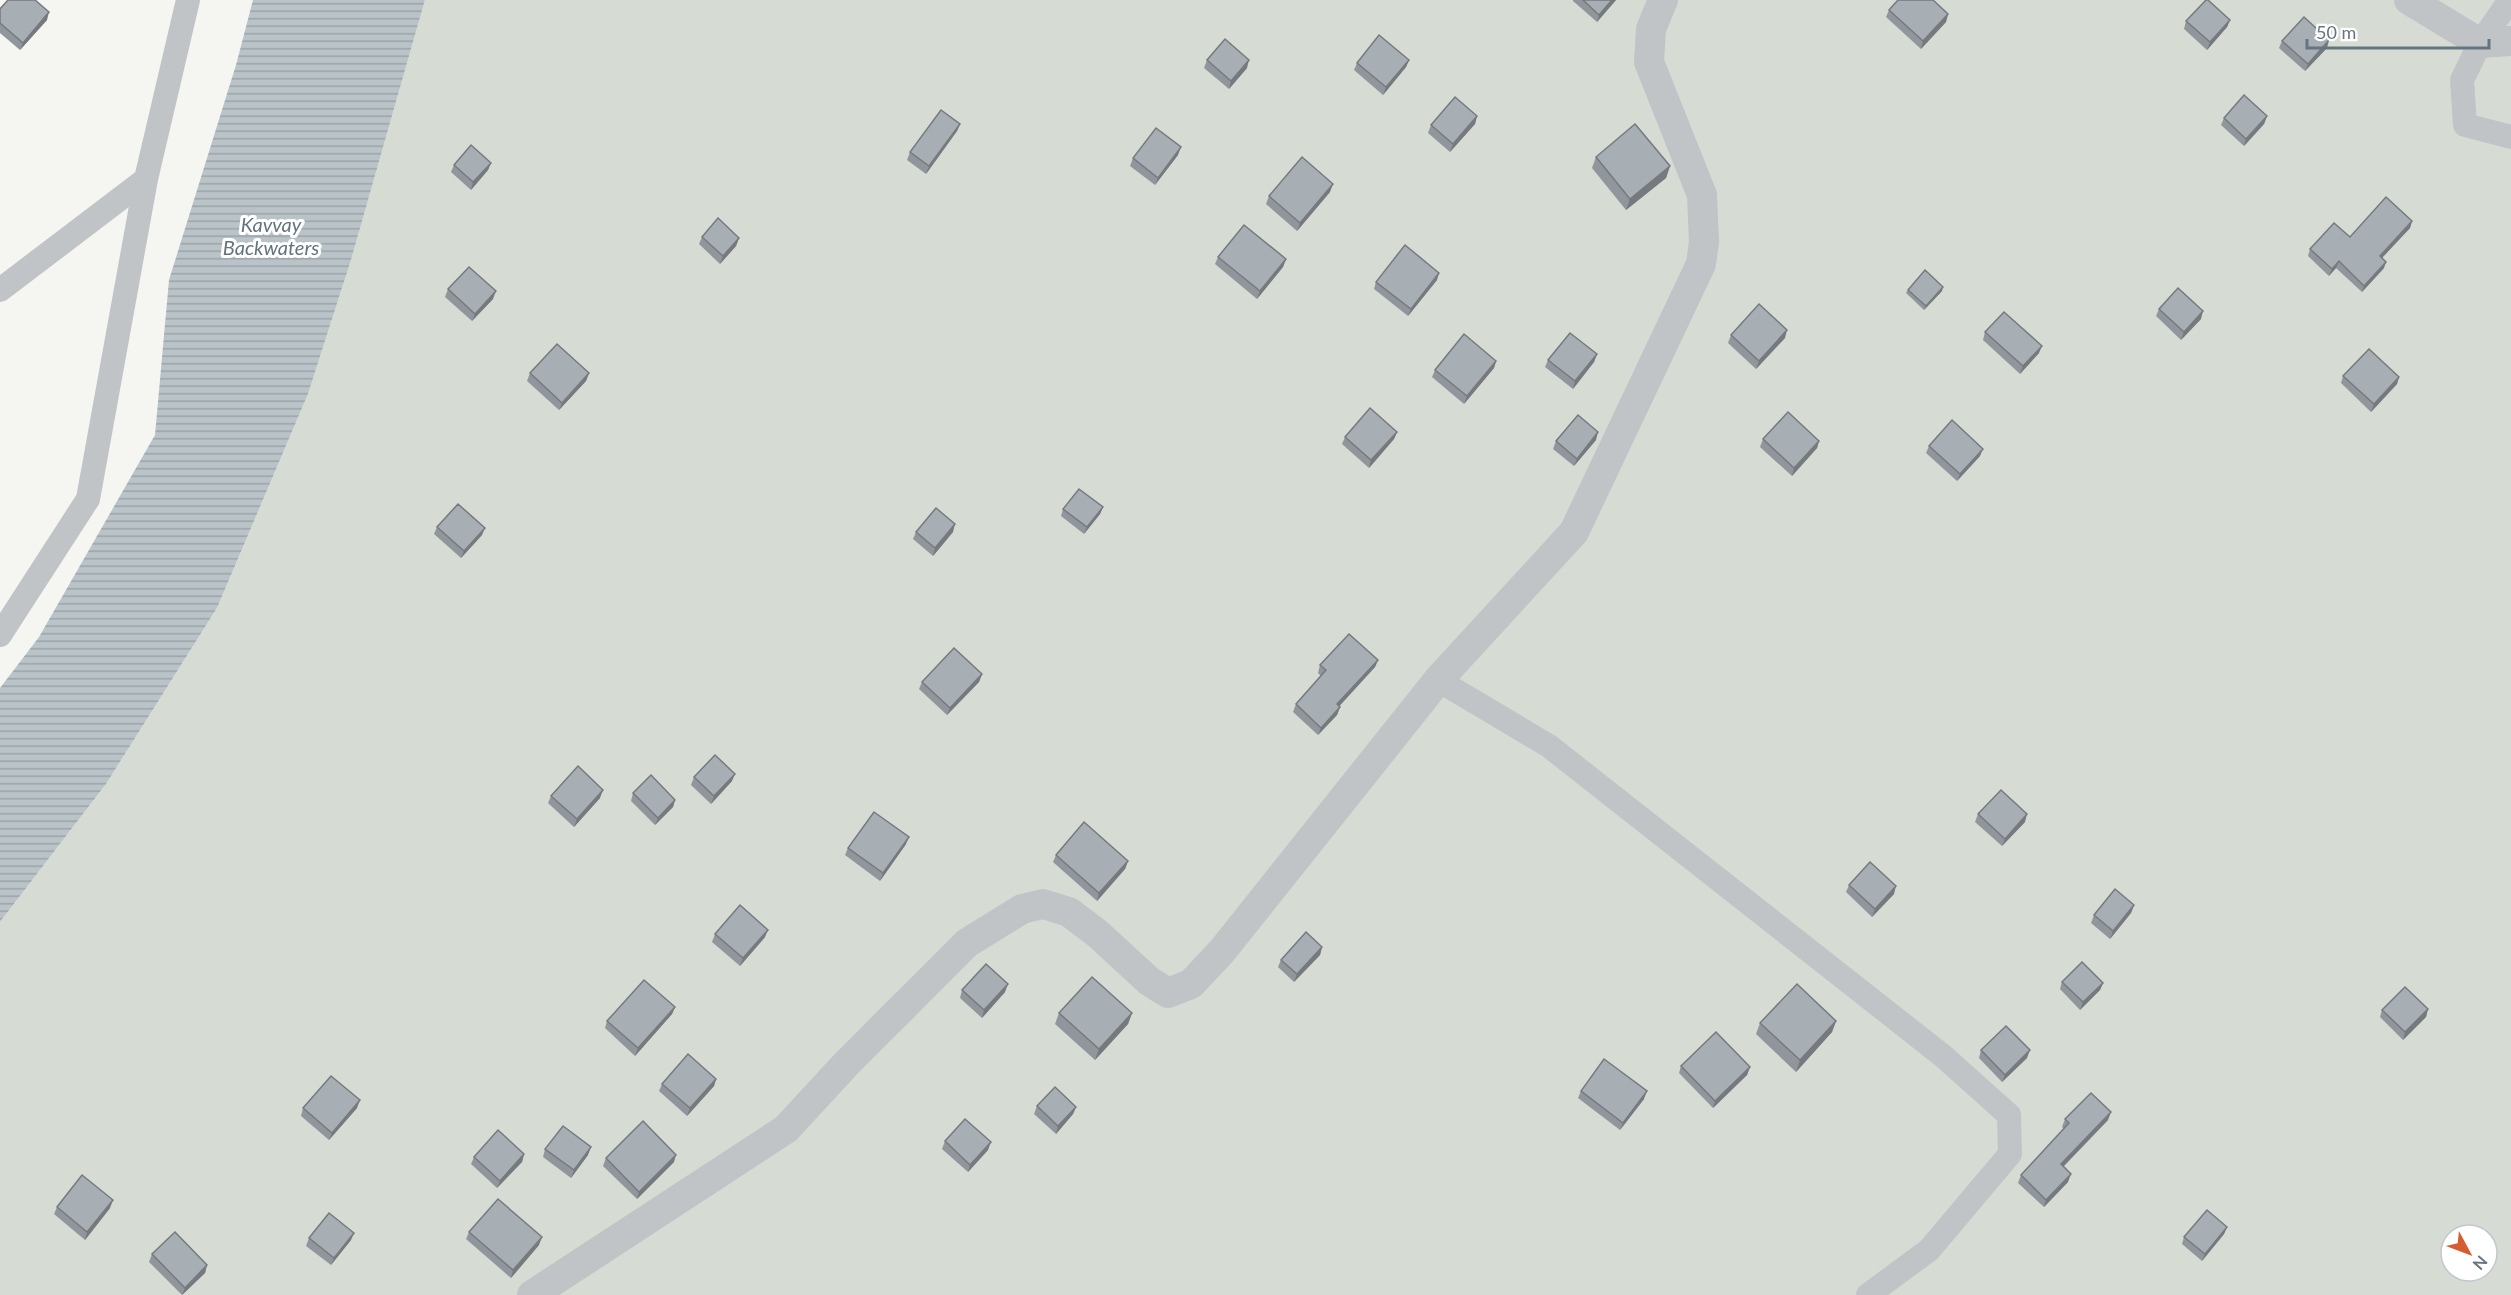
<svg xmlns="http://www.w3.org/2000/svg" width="2511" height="1295" font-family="Lato,sans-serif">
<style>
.grass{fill:#d6dcd3;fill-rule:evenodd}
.water{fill:url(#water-rules)}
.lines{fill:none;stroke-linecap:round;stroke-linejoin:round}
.minor{stroke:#c0c4c7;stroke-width:24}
.tertiary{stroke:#c0c4c7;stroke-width:30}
.wall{fill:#90969b}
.shaded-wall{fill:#767a7e}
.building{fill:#a8afb4;stroke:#767a7e;stroke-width:1.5}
.labels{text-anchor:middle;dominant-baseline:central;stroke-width:6;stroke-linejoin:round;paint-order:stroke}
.water-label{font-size:20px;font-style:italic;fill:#62757e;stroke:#fff}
</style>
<defs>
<pattern id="water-rules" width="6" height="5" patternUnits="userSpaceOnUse" patternTransform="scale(1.5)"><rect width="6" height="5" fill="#bac4c8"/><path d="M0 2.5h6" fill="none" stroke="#9ba4a8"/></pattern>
</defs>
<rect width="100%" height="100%" fill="#f5f5f2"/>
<path class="grass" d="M 425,0 L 2511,0 L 2511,1295 L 0,1295 L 0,922 L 106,784 L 217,608 L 308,394 L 351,260 ZM 2451,1235 L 2487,1235 L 2487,1271 L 2451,1271 Z"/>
<path class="water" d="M 253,0 L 425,0 L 351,260 L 308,394 L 217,608 L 106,784 L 0,922 L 0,688 L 39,637 L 155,435 L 169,280 L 236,65 Z"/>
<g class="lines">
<g class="minor">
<path d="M 2510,0 L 2480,43 L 2462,80 L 2465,125 L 2511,137"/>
<path d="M 0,290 L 146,179"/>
<path d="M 0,635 L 88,499 L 146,179 L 188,0"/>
<path d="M 1438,680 L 1549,746 L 1943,1056 L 2009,1115 L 2010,1154 L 1929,1250 L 1868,1295"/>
</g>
<g class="tertiary">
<path d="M 2409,0 L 2480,43 L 2511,41"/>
<path d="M 532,1295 L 786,1129 L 846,1064 L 967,943 L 1022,909 L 1043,904 L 1069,912 L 1098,934 L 1149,981 L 1168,993 L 1191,984 L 1222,951 L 1438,680 L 1574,532 L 1701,264 L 1704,242 L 1702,195 L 1649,62 L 1651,29 L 1663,0"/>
</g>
</g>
<g class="wall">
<path d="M 1573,0 L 1616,0 L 1597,22 L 1573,1 Z"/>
<path d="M 0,9 L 47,20 L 20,50 L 0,33 Z"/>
<path d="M 1889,10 L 1948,14 L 1946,22 L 1921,49 L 1886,17 Z"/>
<path d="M 2230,20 L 2227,27 L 2207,50 L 2184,29 L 2186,21 Z"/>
<path d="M 2282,41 L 2327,48 L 2305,71 L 2279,48 Z"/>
<path d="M 1207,60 L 1247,68 L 1229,89 L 1204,68 Z"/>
<path d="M 1409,60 L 1406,67 L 1383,95 L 1354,70 L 1357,63 Z"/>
<path d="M 1477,116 L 1475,124 L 1450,152 L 1428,133 L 1431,125 Z"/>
<path d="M 2267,116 L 2264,124 L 2244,146 L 2221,125 L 2224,118 Z"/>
<path d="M 960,124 L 957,131 L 926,174 L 907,160 L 910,152 Z"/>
<path d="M 1178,155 L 1155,185 L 1130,166 L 1133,158 Z"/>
<path d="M 1596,157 L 1670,166 L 1666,178 L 1626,210 L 1592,168 Z"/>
<path d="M 491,163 L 488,170 L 471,190 L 451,172 L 454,165 Z"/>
<path d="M 1330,192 L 1297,231 L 1266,204 L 1269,196 Z"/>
<path d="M 2412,221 L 2410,228 L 2382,258 L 2384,268 L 2362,292 L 2336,268 L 2329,276 L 2308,256 L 2310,249 L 2350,237 Z"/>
<path d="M 702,237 L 739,238 L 736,246 L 720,264 L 699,244 Z"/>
<path d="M 1218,257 L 1286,259 L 1283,267 L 1257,299 L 1215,264 Z"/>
<path d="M 1437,280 L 1408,316 L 1374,289 L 1376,282 Z"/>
<path d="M 448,289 L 493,299 L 472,321 L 445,297 Z"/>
<path d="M 1908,290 L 1942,291 L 1924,310 L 1906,293 Z"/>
<path d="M 2159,309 L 2201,319 L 2181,340 L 2156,316 Z"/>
<path d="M 1985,332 L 2039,353 L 2020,374 L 1983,340 Z"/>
<path d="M 1731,335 L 1785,338 L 1756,369 L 1728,343 Z"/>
<path d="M 1597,354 L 1594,362 L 1573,389 L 1545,367 L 1548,360 Z"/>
<path d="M 1496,361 L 1494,368 L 1464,404 L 1432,377 L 1435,370 Z"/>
<path d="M 530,373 L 589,373 L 586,381 L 559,410 L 527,381 Z"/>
<path d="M 2343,376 L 2399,377 L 2397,384 L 2371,412 L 2341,383 Z"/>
<path d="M 1397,432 L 1394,439 L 1369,468 L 1342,444 L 1345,437 Z"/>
<path d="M 1763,439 L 1819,441 L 1817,448 L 1792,476 L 1760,447 Z"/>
<path d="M 1596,440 L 1574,466 L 1553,449 L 1556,441 Z"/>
<path d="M 1929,446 L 1980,456 L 1957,481 L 1926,453 Z"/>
<path d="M 1103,507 L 1100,514 L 1084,534 L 1061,516 L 1063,509 Z"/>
<path d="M 437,527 L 482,535 L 461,558 L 434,534 Z"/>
<path d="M 916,532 L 953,532 L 933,556 L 913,539 Z"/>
<path d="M 1378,660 L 1375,667 L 1339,706 L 1340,707 L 1337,715 L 1318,735 L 1293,712 L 1296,704 L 1321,676 L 1318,673 L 1320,665 Z"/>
<path d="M 982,674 L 979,682 L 947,715 L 919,689 L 922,682 Z"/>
<path d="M 694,777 L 732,781 L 711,804 L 691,785 Z"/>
<path d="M 633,793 L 675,800 L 673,807 L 655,825 L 631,801 Z"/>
<path d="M 551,796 L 600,798 L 574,827 L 548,803 Z"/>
<path d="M 1978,814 L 2025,822 L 2002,846 L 1975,822 Z"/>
<path d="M 906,844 L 880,881 L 845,855 L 848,848 Z"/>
<path d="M 1056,855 L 1128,861 L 1125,869 L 1097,901 L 1053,862 Z"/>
<path d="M 1849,885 L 1894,894 L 1872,917 L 1846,892 Z"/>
<path d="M 2134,905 L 2131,913 L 2110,939 L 2091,923 L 2094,915 Z"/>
<path d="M 715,934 L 765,937 L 740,966 L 712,942 Z"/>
<path d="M 1322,947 L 1320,955 L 1294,982 L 1278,967 L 1281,960 Z"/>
<path d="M 2062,982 L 2103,983 L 2100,990 L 2080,1010 L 2060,989 Z"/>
<path d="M 962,990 L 1005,992 L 982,1018 L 960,998 Z"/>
<path d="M 675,1007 L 672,1014 L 635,1056 L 605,1028 L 607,1021 Z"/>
<path d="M 2428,1009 L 2426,1017 L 2403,1040 L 2380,1017 L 2382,1010 Z"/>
<path d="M 1059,1013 L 1132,1013 L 1128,1024 L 1095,1060 L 1055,1024 Z"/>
<path d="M 1836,1021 L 1832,1032 L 1796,1072 L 1756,1034 L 1760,1023 Z"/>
<path d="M 1981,1050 L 2027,1058 L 2002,1082 L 1979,1058 Z"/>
<path d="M 1681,1066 L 1750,1067 L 1747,1075 L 1713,1108 L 1679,1073 Z"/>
<path d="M 716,1079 L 714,1086 L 687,1116 L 659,1091 L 662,1084 Z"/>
<path d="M 1581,1091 L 1644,1099 L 1620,1130 L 1578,1098 Z"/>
<path d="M 1037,1106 L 1076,1107 L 1073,1114 L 1056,1134 L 1034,1114 Z"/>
<path d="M 303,1108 L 357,1108 L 329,1140 L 301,1116 Z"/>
<path d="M 2065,1119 L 2108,1120 L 2063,1167 L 2068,1182 L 2044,1207 L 2018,1183 L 2021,1175 L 2064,1129 L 2062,1127 Z"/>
<path d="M 945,1141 L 988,1150 L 968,1172 L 942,1149 Z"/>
<path d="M 545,1149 L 588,1155 L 571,1178 L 543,1157 Z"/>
<path d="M 524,1154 L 522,1162 L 497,1188 L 471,1164 L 474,1157 Z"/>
<path d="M 606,1158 L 674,1162 L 637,1199 L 603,1166 Z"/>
<path d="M 57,1207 L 110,1208 L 85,1240 L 54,1214 Z"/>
<path d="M 2227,1227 L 2224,1234 L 2202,1261 L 2182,1244 L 2184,1237 Z"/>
<path d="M 469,1232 L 539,1245 L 511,1278 L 466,1239 Z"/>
<path d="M 309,1238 L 351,1240 L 331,1265 L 306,1246 Z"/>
<path d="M 152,1254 L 207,1265 L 205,1273 L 182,1295 L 149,1262 Z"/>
</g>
<g class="shaded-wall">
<path d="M 1612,0 L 1616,0 L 1597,22 L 1599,15 Z"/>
<path d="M 49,12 L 47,20 L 20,50 L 23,43 Z"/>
<path d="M 1948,14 L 1946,22 L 1921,49 L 1923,41 Z"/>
<path d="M 2230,20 L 2227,27 L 2207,50 L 2210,42 Z"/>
<path d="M 2329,40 L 2327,48 L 2305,71 L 2308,64 Z"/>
<path d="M 1249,60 L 1247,68 L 1229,89 L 1231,81 Z"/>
<path d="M 1409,60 L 1406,67 L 1383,95 L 1386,87 Z"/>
<path d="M 1477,116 L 1475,124 L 1450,152 L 1453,144 Z"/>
<path d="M 2267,116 L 2264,124 L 2244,146 L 2246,139 Z"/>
<path d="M 960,124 L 957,131 L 926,174 L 929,166 Z"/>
<path d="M 1181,147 L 1178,155 L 1155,185 L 1158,178 Z"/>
<path d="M 491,163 L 488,170 L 471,190 L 473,182 Z"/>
<path d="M 1670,166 L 1666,178 L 1626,210 L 1630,199 Z"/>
<path d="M 1333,184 L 1330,192 L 1297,231 L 1300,223 Z"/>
<path d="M 2412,221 L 2410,228 L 2377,263 L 2380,256 Z"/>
<path d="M 739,238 L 736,246 L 720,264 L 723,256 Z"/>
<path d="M 1286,259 L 1283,267 L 1257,299 L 1260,291 Z"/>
<path d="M 2339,261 L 2336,268 L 2329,276 L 2332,269 Z"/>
<path d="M 2386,262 L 2384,268 L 2362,292 L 2364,286 Z"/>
<path d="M 1439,273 L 1437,280 L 1408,316 L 1411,309 Z"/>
<path d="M 1943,287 L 1942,291 L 1924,310 L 1926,306 Z"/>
<path d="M 496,291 L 493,299 L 472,321 L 475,314 Z"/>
<path d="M 2203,311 L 2201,319 L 2181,340 L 2184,332 Z"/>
<path d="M 1787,330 L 1785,338 L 1756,369 L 1759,361 Z"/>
<path d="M 2042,346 L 2039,353 L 2020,374 L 2023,366 Z"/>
<path d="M 1597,354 L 1594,362 L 1573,389 L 1575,381 Z"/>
<path d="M 1496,361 L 1494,368 L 1464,404 L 1467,396 Z"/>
<path d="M 589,373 L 586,381 L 559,410 L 562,403 Z"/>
<path d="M 2399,377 L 2397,384 L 2371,412 L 2374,404 Z"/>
<path d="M 1397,432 L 1394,439 L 1369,468 L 1371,460 Z"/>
<path d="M 1598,432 L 1596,440 L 1574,466 L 1577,459 Z"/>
<path d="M 1819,441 L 1817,448 L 1792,476 L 1794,468 Z"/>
<path d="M 1983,449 L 1980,456 L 1957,481 L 1960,474 Z"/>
<path d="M 1103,507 L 1100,514 L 1084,534 L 1087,527 Z"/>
<path d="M 955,524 L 953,532 L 933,556 L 935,548 Z"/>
<path d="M 485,528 L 482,535 L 461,558 L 464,551 Z"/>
<path d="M 1378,660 L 1375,667 L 1334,712 L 1337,704 Z"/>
<path d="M 982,674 L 979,682 L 947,715 L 950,708 Z"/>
<path d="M 1340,707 L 1337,715 L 1318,735 L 1321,728 Z"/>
<path d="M 735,774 L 732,781 L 711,804 L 714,796 Z"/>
<path d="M 603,790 L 600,798 L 574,827 L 577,819 Z"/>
<path d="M 675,800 L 673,807 L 655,825 L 658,818 Z"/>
<path d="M 2027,814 L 2025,822 L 2002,846 L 2005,839 Z"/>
<path d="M 909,837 L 906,844 L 880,881 L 883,873 Z"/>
<path d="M 1128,861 L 1125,869 L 1097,901 L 1099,893 Z"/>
<path d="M 1896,886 L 1894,894 L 1872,917 L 1875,909 Z"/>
<path d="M 2134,905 L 2131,913 L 2110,939 L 2113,931 Z"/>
<path d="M 768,930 L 765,937 L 740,966 L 743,958 Z"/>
<path d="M 1322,947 L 1320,955 L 1294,982 L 1297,974 Z"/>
<path d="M 2103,983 L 2100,990 L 2080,1010 L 2083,1002 Z"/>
<path d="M 1008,984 L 1005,992 L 982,1018 L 984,1010 Z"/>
<path d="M 675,1007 L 672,1014 L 635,1056 L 638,1048 Z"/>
<path d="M 2428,1009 L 2426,1017 L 2403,1040 L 2405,1032 Z"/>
<path d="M 1132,1013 L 1128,1024 L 1095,1060 L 1099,1049 Z"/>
<path d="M 1836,1021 L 1832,1032 L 1796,1072 L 1800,1060 Z"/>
<path d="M 2030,1050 L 2027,1058 L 2002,1082 L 2005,1075 Z"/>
<path d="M 1750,1067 L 1747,1075 L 1713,1108 L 1715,1101 Z"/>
<path d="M 716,1079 L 714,1086 L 687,1116 L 690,1108 Z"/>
<path d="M 1647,1091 L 1644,1099 L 1620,1130 L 1623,1123 Z"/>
<path d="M 360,1100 L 357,1108 L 329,1140 L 332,1133 Z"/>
<path d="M 1076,1107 L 1073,1114 L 1056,1134 L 1058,1126 Z"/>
<path d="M 2111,1112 L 2108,1120 L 2058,1172 L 2061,1164 Z"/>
<path d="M 991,1142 L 988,1150 L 968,1172 L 970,1165 Z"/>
<path d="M 591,1147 L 588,1155 L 571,1178 L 574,1170 Z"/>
<path d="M 524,1154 L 522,1162 L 497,1188 L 500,1181 Z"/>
<path d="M 676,1155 L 674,1162 L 637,1199 L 639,1192 Z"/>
<path d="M 2071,1174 L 2068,1182 L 2044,1207 L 2046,1200 Z"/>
<path d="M 113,1200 L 110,1208 L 85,1240 L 87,1232 Z"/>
<path d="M 2227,1227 L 2224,1234 L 2202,1261 L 2205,1254 Z"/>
<path d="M 354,1233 L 351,1240 L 331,1265 L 334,1258 Z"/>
<path d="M 542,1237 L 539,1245 L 511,1278 L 513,1270 Z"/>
<path d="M 207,1265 L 205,1273 L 182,1295 L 185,1288 Z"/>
</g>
<g class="building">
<path d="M 8,0 L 35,0 L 49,12 L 23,43 L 0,23 L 0,9 Z"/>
<path d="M 1583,0 L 1612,0 L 1599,15 Z"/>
<path d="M 1898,0 L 1933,0 L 1948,14 L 1923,41 L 1889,10 Z"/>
<path d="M 2206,0 L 2208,0 L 2230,20 L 2210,42 L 2186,21 Z"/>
<path d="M 2304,17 L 2329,40 L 2308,64 L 2282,41 Z"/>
<path d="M 1379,35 L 1409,60 L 1386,87 L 1357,63 Z"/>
<path d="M 1225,39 L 1249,60 L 1231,81 L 1207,60 Z"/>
<path d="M 2244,95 L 2267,116 L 2246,139 L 2224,118 Z"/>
<path d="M 1455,97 L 1477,116 L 1453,144 L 1431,125 Z"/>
<path d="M 941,110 L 960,124 L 929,166 L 910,152 Z"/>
<path d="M 1635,124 L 1670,166 L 1630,199 L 1596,157 Z"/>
<path d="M 1156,128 L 1181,147 L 1158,178 L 1133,158 Z"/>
<path d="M 471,145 L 491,163 L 473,182 L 454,165 Z"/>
<path d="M 1302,157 L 1333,184 L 1300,223 L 1269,196 Z"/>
<path d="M 2386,197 L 2412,221 L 2380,256 L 2386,262 L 2364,286 L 2339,261 L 2332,269 L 2310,249 L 2334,223 L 2350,237 Z"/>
<path d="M 718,218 L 739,238 L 723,256 L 702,237 Z"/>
<path d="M 1244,225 L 1286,259 L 1260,291 L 1218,257 Z"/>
<path d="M 1405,245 L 1439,273 L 1411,309 L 1376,282 Z"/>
<path d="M 469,267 L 496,291 L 475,314 L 448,289 Z"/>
<path d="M 1925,270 L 1943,287 L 1926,306 L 1908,290 Z"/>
<path d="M 2178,288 L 2203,311 L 2184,332 L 2159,309 Z"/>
<path d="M 1759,304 L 1787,330 L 1759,361 L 1731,335 Z"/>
<path d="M 2004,312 L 2042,346 L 2023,366 L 1985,332 Z"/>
<path d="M 1570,333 L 1597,354 L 1575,381 L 1548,360 Z"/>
<path d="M 1464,334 L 1496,361 L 1467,396 L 1435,370 Z"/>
<path d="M 557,344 L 589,373 L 562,403 L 530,373 Z"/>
<path d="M 2369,349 L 2399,377 L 2374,404 L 2343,376 Z"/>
<path d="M 1370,408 L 1397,432 L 1371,460 L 1345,437 Z"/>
<path d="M 1788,412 L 1819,441 L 1794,468 L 1763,439 Z"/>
<path d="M 1578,415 L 1598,432 L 1577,459 L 1556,441 Z"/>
<path d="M 1952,420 L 1983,449 L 1960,474 L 1929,446 Z"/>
<path d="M 1079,489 L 1103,507 L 1087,527 L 1063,509 Z"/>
<path d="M 458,504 L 485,528 L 464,551 L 437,527 Z"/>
<path d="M 936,508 L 955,524 L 935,548 L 916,532 Z"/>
<path d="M 1349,634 L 1378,660 L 1337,704 L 1340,707 L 1321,728 L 1296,704 L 1326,670 L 1320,665 Z"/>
<path d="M 954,648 L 982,674 L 950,708 L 922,682 Z"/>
<path d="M 715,755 L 735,774 L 714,796 L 694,777 Z"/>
<path d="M 578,766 L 603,790 L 577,819 L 551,796 Z"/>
<path d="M 651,775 L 675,800 L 658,818 L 633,793 Z"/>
<path d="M 2001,790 L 2027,814 L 2005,839 L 1978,814 Z"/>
<path d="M 874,812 L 909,837 L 883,873 L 848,848 Z"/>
<path d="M 1084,822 L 1128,861 L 1099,893 L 1056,855 Z"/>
<path d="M 1870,862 L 1896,886 L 1875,909 L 1849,885 Z"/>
<path d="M 2115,889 L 2134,905 L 2113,931 L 2094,915 Z"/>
<path d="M 740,905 L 768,930 L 743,958 L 715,934 Z"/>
<path d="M 1306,932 L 1322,947 L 1297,974 L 1281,960 Z"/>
<path d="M 2082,962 L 2103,983 L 2083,1002 L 2062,982 Z"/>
<path d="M 986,964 L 1008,984 L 984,1010 L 962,990 Z"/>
<path d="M 1092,977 L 1132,1013 L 1099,1049 L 1059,1013 Z"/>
<path d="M 644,980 L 675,1007 L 638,1048 L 607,1021 Z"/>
<path d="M 1797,984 L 1836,1021 L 1800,1060 L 1760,1023 Z"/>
<path d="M 2405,987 L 2428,1009 L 2405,1032 L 2382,1010 Z"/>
<path d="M 2006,1026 L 2030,1050 L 2005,1075 L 1981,1050 Z"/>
<path d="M 1716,1032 L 1750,1067 L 1715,1101 L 1681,1066 Z"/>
<path d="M 688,1054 L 716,1079 L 690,1108 L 662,1084 Z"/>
<path d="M 1604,1059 L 1647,1091 L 1623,1123 L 1581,1091 Z"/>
<path d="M 331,1076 L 360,1100 L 332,1133 L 303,1108 Z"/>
<path d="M 1055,1087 L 1076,1107 L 1058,1126 L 1037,1106 Z"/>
<path d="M 2091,1093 L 2111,1112 L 2061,1164 L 2071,1174 L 2046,1200 L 2021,1175 L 2069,1123 L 2065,1119 Z"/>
<path d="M 965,1119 L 991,1142 L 970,1165 L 945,1141 Z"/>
<path d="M 643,1121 L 676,1155 L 639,1192 L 606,1158 Z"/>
<path d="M 563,1126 L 591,1147 L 574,1170 L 545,1149 Z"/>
<path d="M 498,1130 L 524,1154 L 500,1181 L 474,1157 Z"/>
<path d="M 82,1175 L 113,1200 L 87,1232 L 57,1207 Z"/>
<path d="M 498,1199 L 542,1237 L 513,1270 L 469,1232 Z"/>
<path d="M 2207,1210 L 2227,1227 L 2205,1254 L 2184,1237 Z"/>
<path d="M 329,1213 L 354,1233 L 334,1258 L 309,1238 Z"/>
<path d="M 175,1232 L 207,1265 L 185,1288 L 152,1254 Z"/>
</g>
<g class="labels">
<g class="water-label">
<text x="271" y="224">Kavvay<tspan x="271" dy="23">Backwaters</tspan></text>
</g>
</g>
<g transform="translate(2469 1253) rotate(131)"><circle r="28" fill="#ffffff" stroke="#c2c7cd" stroke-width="1.5"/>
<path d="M0-4.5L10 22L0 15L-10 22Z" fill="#d65d31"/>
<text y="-9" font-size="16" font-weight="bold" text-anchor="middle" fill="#667481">N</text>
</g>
<path d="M2307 39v9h182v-9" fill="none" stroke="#667481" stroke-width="3"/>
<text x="2316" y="39" font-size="18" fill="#667481" stroke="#ffffff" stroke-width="4.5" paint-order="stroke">50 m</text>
</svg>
